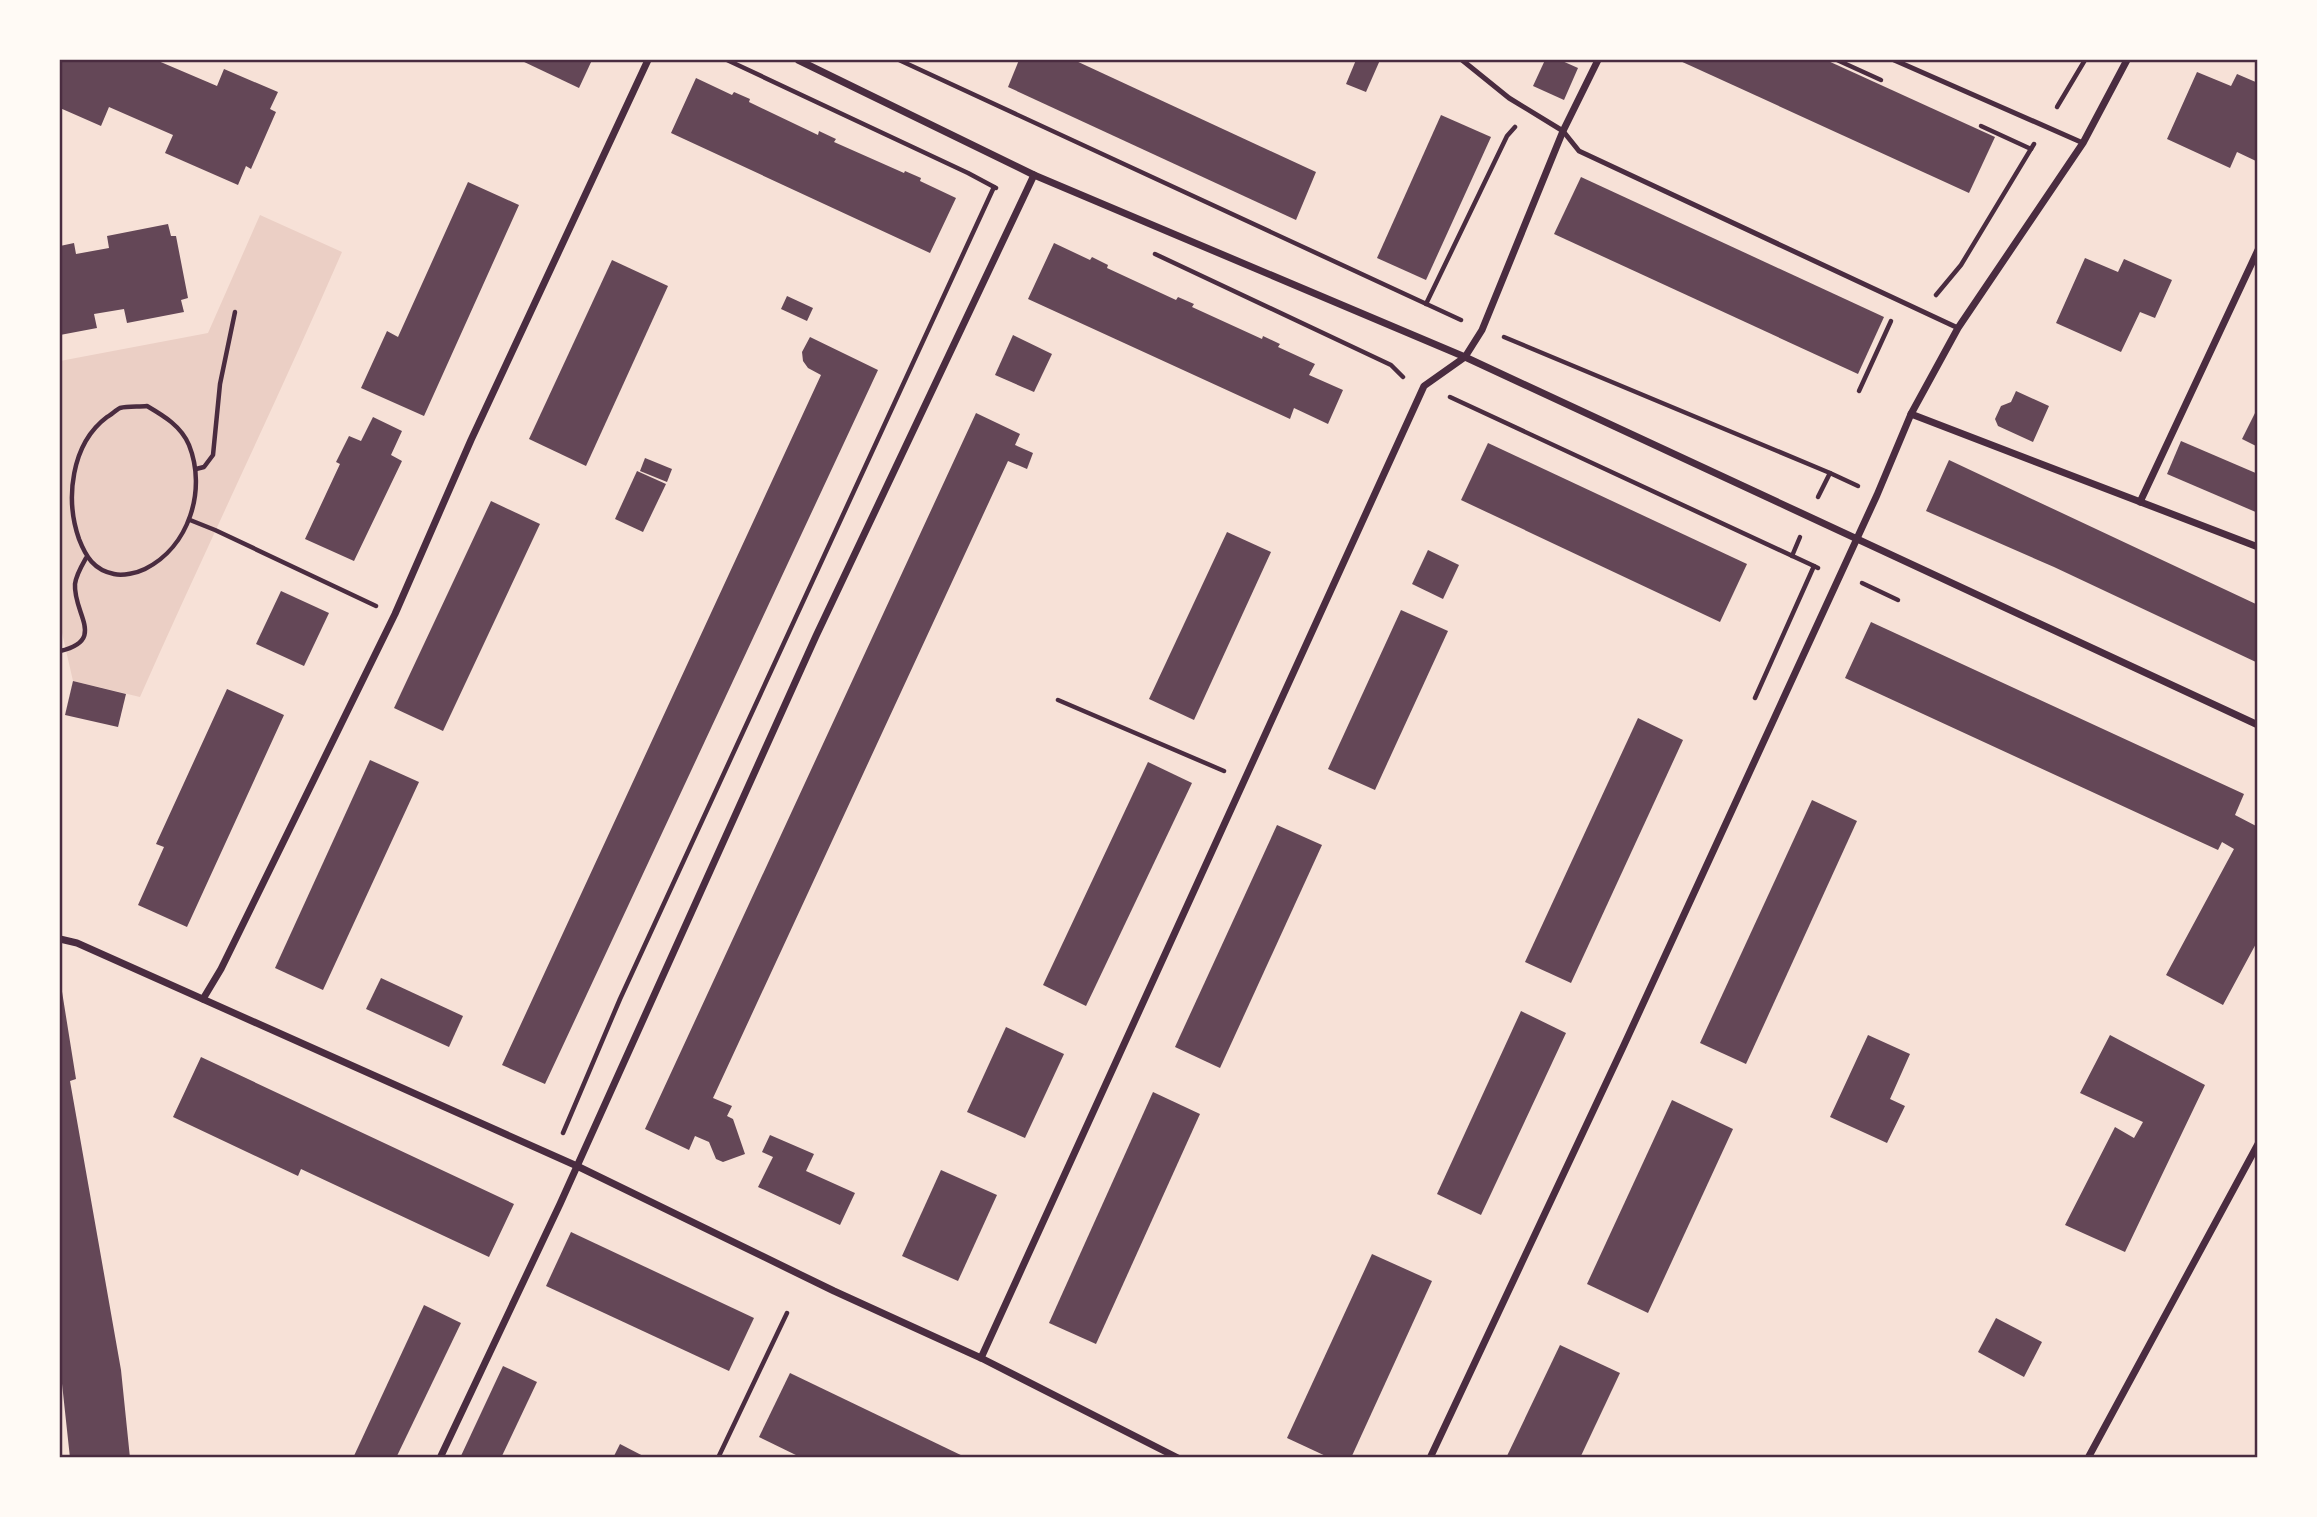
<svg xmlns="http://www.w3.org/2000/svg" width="2317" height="1517" font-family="Arial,sans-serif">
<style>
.green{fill:#ebcfc5}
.building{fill:#644757}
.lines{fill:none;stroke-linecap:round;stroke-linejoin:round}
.path{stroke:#4a2c40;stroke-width:4.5}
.service{stroke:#4a2c40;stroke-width:5}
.minor{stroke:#4a2c40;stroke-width:7}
.neatline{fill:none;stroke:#4a2c40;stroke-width:2.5}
</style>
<rect width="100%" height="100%" fill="#f7e1d7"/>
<path class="green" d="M 260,215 L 342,252 C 277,401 206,548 140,697 L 73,681 L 60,624 L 60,361 L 208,333 Z"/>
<g class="building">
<path d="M 60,60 L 156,60 L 217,86 L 224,69 L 278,92 L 270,109 L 276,112 L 251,169 L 246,166 L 238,185 L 165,153 L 173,135 L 109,107 L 101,126 L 60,108 Z"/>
<path d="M 520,60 L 592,60 L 579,88 Z"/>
<path d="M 1019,60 L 1074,60 L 1316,172 L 1296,220 L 1008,87 Z"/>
<path d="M 1356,60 L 1380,60 L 1366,92 L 1346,84 Z"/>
<path d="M 1545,60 L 1560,60 L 1578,68 L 1564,100 L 1533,86 Z"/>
<path d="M 1678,60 L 1826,60 L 1995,137 L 1969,193 Z"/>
<path d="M 2197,72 L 2231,86 L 2237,74 L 2258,83 L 2256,161 L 2237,152 L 2230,168 L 2167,139 Z"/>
<path d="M 696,78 L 732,95 L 734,92 L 750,99 L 749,102 L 818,135 L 819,131 L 836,139 L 834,142 L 904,173 L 905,171 L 921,178 L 920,181 L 956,198 L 930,253 L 671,133 Z"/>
<path d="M 1441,115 L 1491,137 L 1426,280 L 1377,258 Z"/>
<path d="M 1581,177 L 1884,317 L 1858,374 L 1554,234 Z"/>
<path d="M 468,182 L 519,205 L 424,416 L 361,388 L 387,331 L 398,337 Z"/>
<path d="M 168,224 L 171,236 L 176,236 L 188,298 L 181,300 L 184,312 L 127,323 L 124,309 L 94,314 L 97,328 L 60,335 L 60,246 L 74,243 L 76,254 L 109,248 L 107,236 Z"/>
<path d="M 1054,243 L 1090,260 L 1092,257 L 1108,265 L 1107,268 L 1176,300 L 1178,297 L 1194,304 L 1192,307 L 1262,339 L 1263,336 L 1280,344 L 1278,347 L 1315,364 L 1309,375 L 1343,390 L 1328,424 L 1294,408 L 1290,419 L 1028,299 Z"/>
<path d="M 2085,258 L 2118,272 L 2124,259 L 2172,280 L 2155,318 L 2140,312 L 2121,352 L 2056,323 Z"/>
<path d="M 612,260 L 668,286 L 586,466 L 529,439 Z"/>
<path d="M 787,296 L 813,308 L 807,321 L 781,309 Z"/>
<path d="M 1013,335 L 1052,354 L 1034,392 L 995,375 Z"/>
<path d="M 810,337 L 878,370 L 545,1084 L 502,1065 L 821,375 L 808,368 L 803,361 L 802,352 Z"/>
<path d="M 2016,391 L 2049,406 L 2033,442 L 1998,426 L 1995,419 L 2001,406 L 2011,402 Z"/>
<path d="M 2258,407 L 2258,447 L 2242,439 Z"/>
<path d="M 976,413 L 1020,434 L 1015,445 L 1033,453 L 1027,469 L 1008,461 L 713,1098 L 732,1106 L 727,1116 L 733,1119 L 745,1154 L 723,1162 L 716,1159 L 709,1142 L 695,1136 L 689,1150 L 645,1129 Z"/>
<path d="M 373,417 L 402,431 L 391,455 L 402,461 L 354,561 L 305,539 L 340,464 L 336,462 L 349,436 L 361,441 Z"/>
<path d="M 2181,441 L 2258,474 L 2258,513 L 2167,474 Z"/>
<path d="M 1488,443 L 1747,564 L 1720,622 L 1461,500 Z"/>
<path d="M 645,458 L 672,469 L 667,482 L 640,471 Z"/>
<path d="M 1949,460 L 2258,605 L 2258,663 L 2054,567 L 1926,511 Z"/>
<path d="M 637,471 L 666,484 L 643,532 L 615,519 Z"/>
<path d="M 491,501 L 540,524 L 443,731 L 394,708 Z"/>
<path d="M 1227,532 L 1271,552 L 1194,720 L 1149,699 Z"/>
<path d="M 1428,550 L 1459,565 L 1443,599 L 1412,584 Z"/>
<path d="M 281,591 L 329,613 L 304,666 L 256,644 Z"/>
<path d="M 1401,610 L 1448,631 L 1375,790 L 1328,769 Z"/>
<path d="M 1871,622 L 2244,794 L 2235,815 L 2258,827 L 2258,940 L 2223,1005 L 2166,975 L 2234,849 L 2222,842 L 2218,850 L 1845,678 Z"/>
<path d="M 73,681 L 126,694 L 118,727 L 65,715 Z"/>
<path d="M 227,689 L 284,715 L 187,927 L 138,905 L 164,847 L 156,844 Z"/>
<path d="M 1638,718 L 1683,740 L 1571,983 L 1525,962 Z"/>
<path d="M 370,760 L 419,782 L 323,990 L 275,968 Z"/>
<path d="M 1148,762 L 1192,783 L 1086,1006 L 1043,985 Z"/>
<path d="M 1812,800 L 1857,821 L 1746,1064 L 1700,1043 Z"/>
<path d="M 1277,825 L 1322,845 L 1220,1068 L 1175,1047 Z"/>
<path d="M 381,978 L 463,1016 L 449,1047 L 366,1009 Z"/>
<path d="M 60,979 L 76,1079 L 70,1081 L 121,1370 L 130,1458 L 70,1458 L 60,1365 Z"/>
<path d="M 1521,1011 L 1566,1033 L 1481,1215 L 1437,1194 Z"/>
<path d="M 1006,1027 L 1064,1054 L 1025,1138 L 967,1112 Z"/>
<path d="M 1868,1035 L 1910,1054 L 1890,1099 L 1905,1106 L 1887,1143 L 1830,1117 Z"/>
<path d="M 2110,1035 L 2205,1085 L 2125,1252 L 2065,1225 L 2115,1127 L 2134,1138 L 2143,1122 L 2080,1093 Z"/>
<path d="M 201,1057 L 514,1204 L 489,1257 L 301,1169 L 298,1176 L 173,1117 Z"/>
<path d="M 1153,1092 L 1200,1114 L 1096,1344 L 1049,1323 Z"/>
<path d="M 1672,1100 L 1733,1129 L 1648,1313 L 1587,1284 Z"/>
<path d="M 770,1135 L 814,1154 L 806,1171 L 855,1193 L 840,1225 L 758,1187 L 773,1157 L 762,1152 Z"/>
<path d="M 941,1170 L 997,1195 L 958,1281 L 902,1256 Z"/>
<path d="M 571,1232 L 754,1318 L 729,1371 L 546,1286 Z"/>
<path d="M 1372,1254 L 1432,1281 L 1351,1458 L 1330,1458 L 1287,1438 Z"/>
<path d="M 424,1305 L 461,1323 L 396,1458 L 353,1458 Z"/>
<path d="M 1996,1318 L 2042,1342 L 2024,1377 L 1978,1352 Z"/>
<path d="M 1560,1345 L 1620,1373 L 1580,1458 L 1506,1458 Z"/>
<path d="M 503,1366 L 537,1382 L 501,1458 L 460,1458 Z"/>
<path d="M 790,1373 L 967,1458 L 802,1458 L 759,1437 Z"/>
<path d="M 620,1444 L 647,1458 L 613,1458 Z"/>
</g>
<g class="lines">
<g class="path">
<path d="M 727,60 L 968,173 L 996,188"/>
<path d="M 899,60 L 1461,320"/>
<path d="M 1837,60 L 1881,80"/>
<path d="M 2057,107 L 2085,60"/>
<path d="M 1981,126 L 2031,149"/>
<path d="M 1155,254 L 1391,365 L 1403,377"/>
<path d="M 1936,295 L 1961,265 L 2034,144"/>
<path d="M 1426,304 L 1507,136 L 1515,127"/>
<path d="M 1504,337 L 1830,473"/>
<path d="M 1859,391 L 1891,321"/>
<path d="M 1450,397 L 1814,566"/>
<path d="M 147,406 C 164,416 181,426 189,445 C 207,490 189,547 145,569 C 137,573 123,576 114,574 C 94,570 86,557 79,539 C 65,499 71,444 107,417 C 111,415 116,410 120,408 C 128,406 139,407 147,406 Z"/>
<path d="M 196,469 L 204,467 L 213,455 L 220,384 L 235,312"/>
<path d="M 1818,497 L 1830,473 L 1858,486"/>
<path d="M 190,520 L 215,530 L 376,606"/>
<path d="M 1792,556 L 1800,537"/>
<path d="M 1862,583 L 1898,600"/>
<path d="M 60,651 C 107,640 73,614 75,584 C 76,575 82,565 86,558"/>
<path d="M 1755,698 L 1814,566 L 1818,568"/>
<path d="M 1058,700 L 1224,771"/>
<path d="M 563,1133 L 620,999 L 994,187"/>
<path d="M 718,1458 L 787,1313"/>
</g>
<g class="service">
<path d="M 1462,60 L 1509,98 L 1563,131 L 1579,151 L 1958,328"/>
<path d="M 1894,60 L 2083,143"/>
</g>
<g class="minor">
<path d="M 798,60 L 1034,175 L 1465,357 L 2258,725"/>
<path d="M 1911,414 L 2258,547"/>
<path d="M 2140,502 L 2258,250"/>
<path d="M 60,939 L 77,943 L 577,1166 L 834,1291 L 981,1358 L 1178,1458"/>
<path d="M 203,999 L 221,969 L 395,614 L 471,440 L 648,60"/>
<path d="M 981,1358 L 1424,386 L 1465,357 L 1482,330 L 1563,131 L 1598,60"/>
<path d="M 440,1458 L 560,1204 L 816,636 L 1034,175"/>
<path d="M 1430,1458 L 1624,1045 L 1877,495 L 1911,414 L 1958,328 L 2083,143 L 2127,60"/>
<path d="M 2088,1458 L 2258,1144"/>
</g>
</g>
<rect width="2317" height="1517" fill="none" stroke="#fffaf5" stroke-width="122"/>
<rect x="61" y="61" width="2195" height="1395" class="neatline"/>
</svg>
